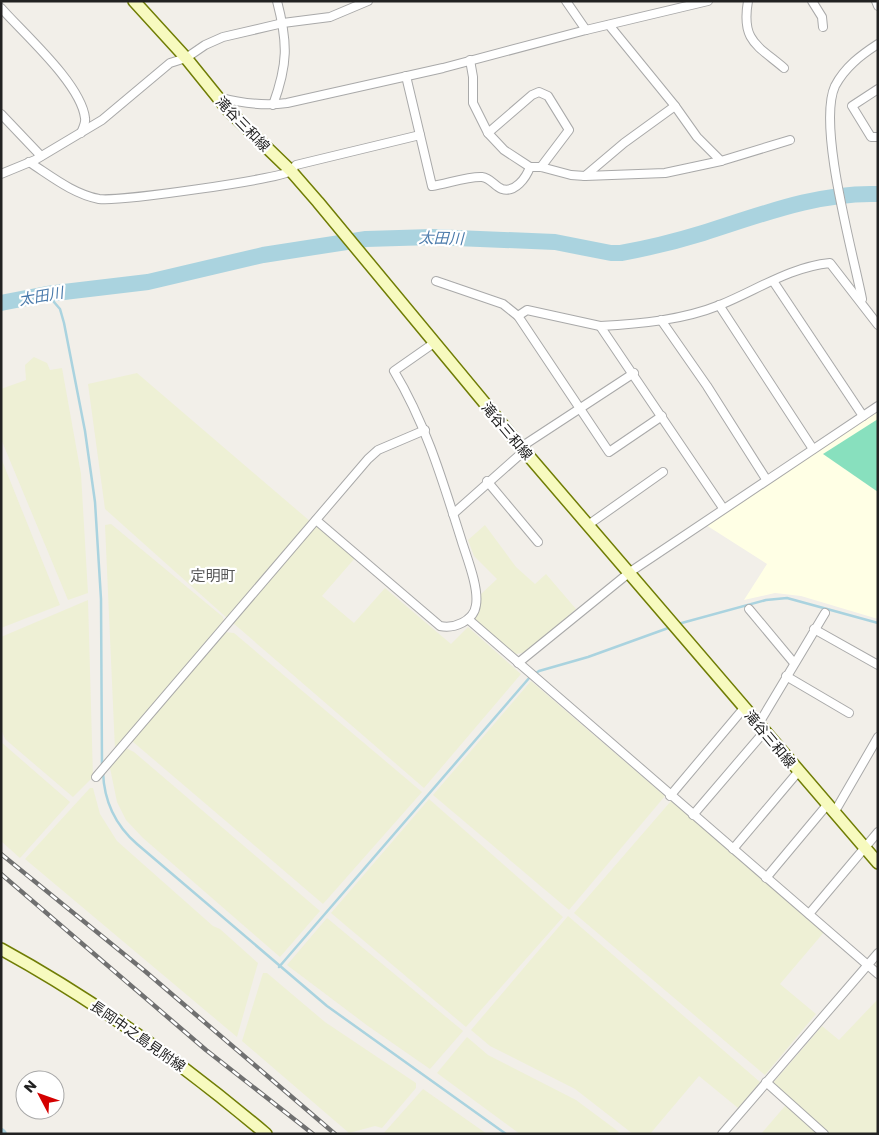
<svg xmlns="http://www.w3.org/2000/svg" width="879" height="1135" font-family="Poppins,'Noto Sans JP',sans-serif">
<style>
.education{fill:#ffffe5}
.farmland{fill:#eef0d5}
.pitch{fill:#88e0be}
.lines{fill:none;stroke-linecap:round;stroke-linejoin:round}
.stream{stroke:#aad3df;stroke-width:2.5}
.canal{stroke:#aad3df;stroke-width:10}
.river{stroke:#aad3df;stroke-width:16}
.minor-casing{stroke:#a9a9a9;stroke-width:10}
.secondary-casing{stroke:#707d05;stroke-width:14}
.minor{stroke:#fff;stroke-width:8}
.secondary{stroke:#f7fabf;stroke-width:11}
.rail-casing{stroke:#707070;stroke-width:4.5}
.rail{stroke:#fff;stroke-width:2.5;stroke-dasharray:8;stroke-linecap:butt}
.labels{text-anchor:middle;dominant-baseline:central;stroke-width:4.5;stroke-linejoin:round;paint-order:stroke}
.street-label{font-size:14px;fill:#222;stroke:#fff}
.water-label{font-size:15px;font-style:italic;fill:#4a7aab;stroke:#fff}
.neighbourhood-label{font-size:15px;fill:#555;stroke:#fff}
</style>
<rect width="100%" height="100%" fill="#f2efe9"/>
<path class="education" d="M 878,412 L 878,619 L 801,596 L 775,593 L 744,600 L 767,564 L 706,525 Z"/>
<g class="farmland">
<path d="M 34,357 L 47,363 L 50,370 L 62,368 L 81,474 L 88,593 L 68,600 L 1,439 L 1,389 L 26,380 L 25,365 Z"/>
<path d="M 137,373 L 311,522 L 227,618 L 105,509 L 88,384 Z"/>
<path d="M 1,458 L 60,605 L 1,628 Z"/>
<path d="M 111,524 L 223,617 L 224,624 L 115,750 L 105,525 Z"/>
<path d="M 316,525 L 355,558 L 322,596 L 354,623 L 385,588 L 451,644 L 468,627 L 521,674 L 424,788 L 233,623 Z"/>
<path d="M 485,525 L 516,567 L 535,584 L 546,574 L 576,609 L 527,652 L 516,654 L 475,621 L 475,614 L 481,604 L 481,594 L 497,579 L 474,556 L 468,540 Z"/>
<path d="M 88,600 L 93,777 L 73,797 L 5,739 L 1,729 L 1,637 Z"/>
<path d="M 224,632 L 234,633 L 422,792 L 323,904 L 132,741 Z"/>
<path d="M 531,681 L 665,796 L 569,910 L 433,795 Z"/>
<path d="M 1,742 L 70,802 L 20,858 L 1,841 Z"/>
<path d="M 126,748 L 134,752 L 320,911 L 280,957 L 143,838 L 126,820 L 117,802 L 110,768 Z"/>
<path d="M 90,788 L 93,788 L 100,814 L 117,841 L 213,926 L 220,929 L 258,963 L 237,1037 L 25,859 Z"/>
<path d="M 429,799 L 563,917 L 466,1027 L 331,913 Z"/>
<path d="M 671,801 L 825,931 L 780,984 L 816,1014 L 765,1075 L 574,913 Z"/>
<path d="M 568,916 L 760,1082 L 738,1108 L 699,1076 L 650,1134 L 633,1134 L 575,1089 L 490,1046 L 471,1030 Z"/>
<path d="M 327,918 L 463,1031 L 430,1069 L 368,1026 L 287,965 Z"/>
<path d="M 263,973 L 267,973 L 325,1022 L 416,1083 L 416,1088 L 382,1128 L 375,1126 L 349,1133 L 242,1041 Z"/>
<path d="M 878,999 L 878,1134 L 761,1134 L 791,1099 L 773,1083 L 822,1026 L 839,1040 Z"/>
<path d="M 467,1037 L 488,1055 L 576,1100 L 619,1132 L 617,1134 L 520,1134 L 437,1073 Z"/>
<path d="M 423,1089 L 487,1134 L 383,1134 Z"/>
</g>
<path class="pitch" d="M 878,419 L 878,492 L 823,454 Z"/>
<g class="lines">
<g class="stream">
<path d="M 47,294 L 60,309 L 64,323 L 85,431 L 95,502 L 101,599 L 102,767"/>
<path d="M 678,624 L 766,600 L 787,598 L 878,623"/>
<path d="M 103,772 C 104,801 115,825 137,844 L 327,1006 L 506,1134"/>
<path d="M 279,967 L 530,677 L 539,671 L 588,657 L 671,627"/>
</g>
<path class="canal" d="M 1,1133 L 2,1134"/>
<path class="river" d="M 1,303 L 47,294 L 148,282 L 263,255 L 366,239 L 432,237 L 555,242 L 611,253 L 621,253 C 649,248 677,241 703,233 C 760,215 818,192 878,194"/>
<defs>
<g id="minor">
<path d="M 566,1 L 586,30"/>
<path d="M 748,1 C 741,41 757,45 784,68"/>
<path d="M 812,1 L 822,17 L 823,27"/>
<path d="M 876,1 L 878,6"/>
<path d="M 1,8 C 24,34 81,84 85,118 C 86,123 83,128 81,133"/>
<path d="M 470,60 L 473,77 L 473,103 L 488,133 L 532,95 L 539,92 L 548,96 L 569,130 L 541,167"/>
<path d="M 878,89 L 852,106 L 871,137 L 878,137"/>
<path d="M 218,97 C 240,103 265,106 287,103 L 443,68 L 586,30 L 708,1"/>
<path d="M 273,105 C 288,64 288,43 277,1"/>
<path d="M 1,114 L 41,156"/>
<path d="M 488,133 L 504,150 L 530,167 L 541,167 L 571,175 L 585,176 L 624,143 L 675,106 L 609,25"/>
<path d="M 420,135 L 432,186 C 446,184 469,176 482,177 C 491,178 494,186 502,189 C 515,193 526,178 530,167"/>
<path d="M 721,161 L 790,140"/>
<path d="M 29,162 C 51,176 73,194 99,199 C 117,202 280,179 291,171 C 293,169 294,167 296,165 L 420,135 L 406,76"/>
<path d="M 1,174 L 35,160 L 102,120 L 170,63 L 186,58 L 205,45 L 223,37 L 283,23 L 330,17 L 368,1"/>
<path d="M 585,176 L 665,173 L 721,161 L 697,137 L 675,106"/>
<path d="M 436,281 L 503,304 L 518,316"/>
<path d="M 773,281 L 863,416"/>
<path d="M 862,299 C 853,253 817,125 835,86 C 845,67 861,55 878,44"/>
<path d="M 719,305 L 813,449"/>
<path d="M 661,320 L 707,386 L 766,479"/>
<path d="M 600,326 L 527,310 L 518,316 L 609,452 L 662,416"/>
<path d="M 521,447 L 634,373"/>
<path d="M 487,481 L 538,542"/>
<path d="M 723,508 L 600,326 C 640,324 683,320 720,305 C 757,290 790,267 830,263 L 878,325"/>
<path d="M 453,514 L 524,451"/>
<path d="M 316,520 L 440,626 C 454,629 474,621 476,605 C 479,588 467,558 462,542 C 443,482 426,424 394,371 L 434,343"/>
<path d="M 588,525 L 663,472"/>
<path d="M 749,609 L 794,663"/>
<path d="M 468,619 L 878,974"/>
<path d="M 814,629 L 878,665"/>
<path d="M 518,663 L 630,572 L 878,406"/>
<path d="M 786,676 L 849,713"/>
<path d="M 758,725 L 825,613"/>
<path d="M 96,777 L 368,459 L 378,450 L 425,430"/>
<path d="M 670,796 L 744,708"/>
<path d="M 834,813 L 878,737"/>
<path d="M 693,815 L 764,732"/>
<path d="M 733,849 L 798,772"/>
<path d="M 766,878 L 827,805"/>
<path d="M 809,914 L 878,832"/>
<path d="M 766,1082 L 824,1134"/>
<path d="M 722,1134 L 878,953"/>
</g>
<g id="secondary">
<path d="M 134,1 L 186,58 L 228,110 L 291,171 L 318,202 L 521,447 L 878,863"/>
<path d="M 1,949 C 96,1001 183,1064 266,1134"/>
</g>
</defs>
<use href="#minor" class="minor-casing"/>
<use href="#secondary" class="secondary-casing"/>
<use href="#minor" class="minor"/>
<use href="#secondary" class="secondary"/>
<defs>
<g id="rail">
<path d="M 1,854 L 146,972 L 335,1134"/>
<path d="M 1,874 L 206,1050 L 313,1134"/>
</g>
</defs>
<use href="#rail" class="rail-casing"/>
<use href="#rail" class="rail"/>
</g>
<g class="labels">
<g class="street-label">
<text transform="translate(243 124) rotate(46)">滝谷三和線</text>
<text transform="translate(507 431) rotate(50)">滝谷三和線</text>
<text transform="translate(770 739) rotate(50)">滝谷三和線</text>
<text transform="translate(138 1036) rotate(35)">長岡中之島見附線</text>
</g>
<g class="water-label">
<text transform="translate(441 238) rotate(1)">太田川</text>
<text transform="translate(41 296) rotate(-10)">太田川</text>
</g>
<g class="neighbourhood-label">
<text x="213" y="575">定明町</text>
</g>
</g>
<rect width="879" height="1135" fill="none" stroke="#222222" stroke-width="5"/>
<g transform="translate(40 1095) rotate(311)"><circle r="24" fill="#ffffff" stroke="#a7a7a7"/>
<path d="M0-4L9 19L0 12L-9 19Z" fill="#d40000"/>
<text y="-8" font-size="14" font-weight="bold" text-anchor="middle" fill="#222222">N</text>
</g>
</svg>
